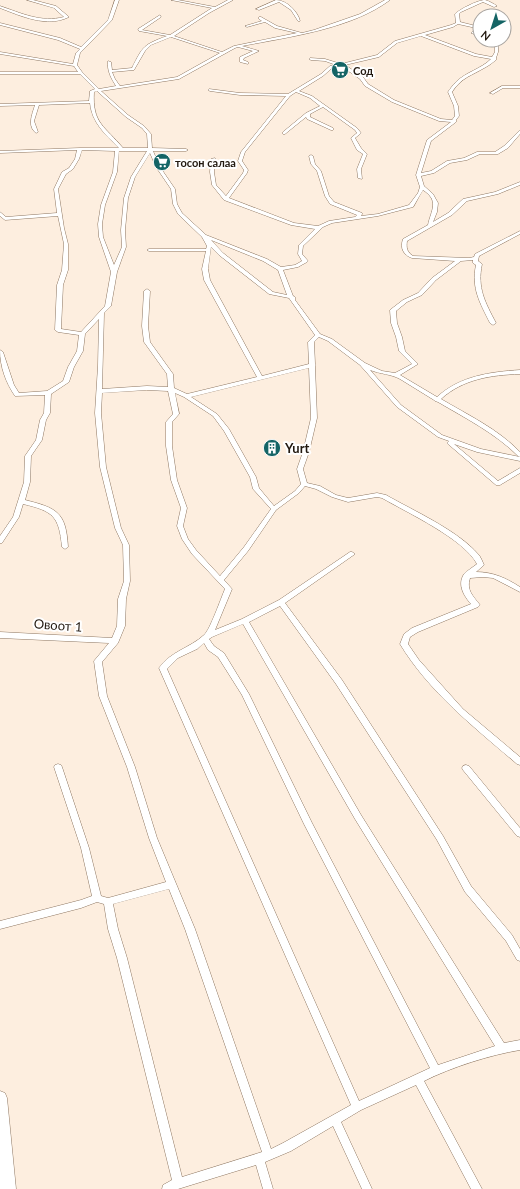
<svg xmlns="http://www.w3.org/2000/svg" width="520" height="1189" font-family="Lato,sans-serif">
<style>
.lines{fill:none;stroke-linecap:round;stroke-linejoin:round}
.minor-casing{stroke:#8e7762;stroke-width:1}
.secondary-casing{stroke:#8e7762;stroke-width:1}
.minor{fill:#fff;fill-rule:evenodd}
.secondary{fill:#fff;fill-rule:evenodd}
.labels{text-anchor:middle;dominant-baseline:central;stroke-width:4;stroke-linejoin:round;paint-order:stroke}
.far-poi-label{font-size:11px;font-weight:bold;fill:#221910;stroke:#fff;text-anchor:start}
.poi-label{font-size:13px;font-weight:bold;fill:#221910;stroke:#fff;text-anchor:start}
.street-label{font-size:13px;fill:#221910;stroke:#fff}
</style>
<rect width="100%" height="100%" fill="#fdeedf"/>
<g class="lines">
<defs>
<g id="minor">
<path d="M 27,0 L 33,0 L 56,6 L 69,17 C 47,28 21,16 0,8 L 0,6 C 21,13 41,23 64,17 L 54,8 Z"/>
<path d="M 115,0 L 119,0 L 112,20 L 80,53 L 77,65 L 82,72 L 99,89 L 116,86 C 111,78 107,71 108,61 L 111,62 L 112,70 L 132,68 C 143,46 143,45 167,36 L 139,31 L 138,29 L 160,15 L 161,17 L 142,30 L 170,35 L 212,8 L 171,0 L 178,0 L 215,7 L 228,0 L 233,0 L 209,13 L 174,36 L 222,52 L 234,46 L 297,33 L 275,28 L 265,22 L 247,27 L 245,26 L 262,21 L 259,19 L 259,17 L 261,17 L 277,26 L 302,33 L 314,30 L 360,14 L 385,0 L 390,0 C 351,29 289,37 242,46 L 259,51 L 244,58 L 243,60 L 248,62 L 248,64 L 240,62 L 240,57 L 253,51 L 238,47 L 235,48 L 179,79 L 101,91 L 128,115 L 144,126 L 151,134 L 152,148 L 186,149 L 188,150 L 186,151 L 153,151 L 160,167 L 175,189 L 177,204 L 182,213 L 206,235 L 267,259 L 281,267 L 295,265 L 302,261 L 298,254 L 299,245 L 315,229 L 291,225 L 224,200 L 212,185 L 210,172 L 211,159 L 215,158 L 214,172 L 216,185 L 226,196 L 243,173 L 244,170 L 238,161 L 241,152 L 286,96 L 240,95 L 210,91 L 208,90 L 209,89 L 240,93 L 288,94 L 321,74 L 330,66 L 336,65 L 325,61 L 311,60 L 309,59 L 310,58 L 325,59 L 341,64 L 377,55 L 395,41 L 451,25 L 456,23 L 455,14 C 460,9 478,0 485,0 C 489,1 494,4 497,6 L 494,7 L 483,2 L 461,12 L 459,14 L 460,22 L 480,27 L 480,29 L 474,34 L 471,33 L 476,28 L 458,24 L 453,27 L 425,35 L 476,54 L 492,57 L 495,52 L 495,40 L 499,40 L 498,52 L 496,58 L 496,60 C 493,62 490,65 486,67 C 471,76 462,77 452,92 L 458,106 L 459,116 L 456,120 L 456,122 L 431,141 L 421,173 L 431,171 L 447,161 L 464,158 L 477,152 L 495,152 L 504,146 L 520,130 L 520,134 L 508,148 L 498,154 L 480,154 L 467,160 L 450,163 L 434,173 L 421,176 L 424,186 L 433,194 L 438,203 L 437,212 L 433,222 L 448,213 L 463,199 L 495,192 L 520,182 L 520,185 L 498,194 L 467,201 L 452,215 L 407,241 C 406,248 407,252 413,256 L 469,258 L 474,257 L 475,254 L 520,231 L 520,234 L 479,256 L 478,261 L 482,264 C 477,288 485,302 496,323 L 493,325 L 490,323 C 480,303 471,288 476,265 L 473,263 L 473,260 L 461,261 L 436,280 L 422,295 L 407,302 L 396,311 L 397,323 L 402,337 L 405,351 L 418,364 L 400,375 L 437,397 C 460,376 490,372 520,370 L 520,374 C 491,375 463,379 441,399 C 468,415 498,429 520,452 L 520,457 L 518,456 C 495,433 465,418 438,402 L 435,401 L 434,400 L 400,379 C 391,374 380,374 370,370 L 401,405 L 442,435 L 481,449 L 520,457 L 520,461 L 477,452 L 454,444 L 498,481 L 520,468 L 520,473 L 500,485 L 496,485 L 448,444 L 447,443 L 449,441 L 438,437 L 397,407 L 360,365 L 328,341 L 319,337 L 314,342 L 315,364 L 316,365 L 315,366 L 317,418 L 309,452 L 303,469 L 307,483 L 320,486 L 336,495 L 348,498 L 377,493 L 386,495 C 414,511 457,530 478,554 C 481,557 482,561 484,565 L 476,572 C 493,572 506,578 520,587 L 520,592 L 493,578 L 483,577 L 470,578 C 466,590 473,596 480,605 L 478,607 L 418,632 L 410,637 L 408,644 L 419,660 L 463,709 L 520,757 L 520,765 L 517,764 C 475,728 429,692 400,644 L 404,634 L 412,628 L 471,604 C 464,596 457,585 464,574 C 467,571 473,567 477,564 C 464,539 408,513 382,498 L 377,497 L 348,502 L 332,497 L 316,489 L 305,486 L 299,493 L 276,510 L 248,551 L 224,580 L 232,589 L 215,630 L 242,619 L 279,600 L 350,552 L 352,552 L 355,554 L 285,603 L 342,680 L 443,836 L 471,886 L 512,935 L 520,949 L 520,961 L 517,960 L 506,941 L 465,892 L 437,840 L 336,684 L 280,606 L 249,622 L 361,815 L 504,1043 L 520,1040 L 520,1050 C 490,1055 452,1067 424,1081 L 482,1189 L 471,1189 L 416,1085 L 361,1110 L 341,1122 L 372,1189 L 362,1189 L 333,1126 L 291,1151 L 265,1162 L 273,1189 L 263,1189 L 256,1165 L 178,1189 L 162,1189 L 163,1185 L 172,1180 L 117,958 L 108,929 L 104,904 L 97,902 L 81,908 L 0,929 L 0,921 L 81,900 L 92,896 L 81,848 L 54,767 L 55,765 L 58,764 L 61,765 L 62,767 L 89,848 L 101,896 L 108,898 L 166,882 L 149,838 L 127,767 L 99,696 L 94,661 L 109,643 L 0,638 L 0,632 L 112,638 L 117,626 L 118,599 L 124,581 L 123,545 L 115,528 L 100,467 L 95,413 L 98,366 L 99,319 L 85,334 L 83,351 L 74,367 L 69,382 L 51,394 L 50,413 L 46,420 L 42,440 L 31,456 L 30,482 L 25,500 C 57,508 66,512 68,547 L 65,549 L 62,547 C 59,516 53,511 23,504 L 19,517 L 2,543 L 0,543 L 0,536 L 13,517 L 24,482 L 25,456 L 36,440 L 40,420 L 44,413 L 45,395 L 15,396 C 6,383 0,367 0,350 L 3,352 L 14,385 L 19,393 L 47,391 L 63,381 L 68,367 L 77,351 L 79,335 L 58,332 L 55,330 L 57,285 L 62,270 L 64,244 L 58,216 L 5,220 L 0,216 L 0,212 L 6,217 L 57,213 L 54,189 L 62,172 L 69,168 L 75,159 L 77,150 L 0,153 L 0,151 L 80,148 L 119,148 C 105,134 92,123 90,103 L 39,105 L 34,121 L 38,132 L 36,133 C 27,126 32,115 35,105 L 0,106 L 0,104 L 89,101 L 90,91 L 95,89 L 80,74 L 0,74 L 0,72 L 78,72 L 74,66 L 0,54 L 0,52 L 73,64 L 76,53 L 80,49 L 58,40 L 0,25 L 0,23 L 60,38 L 81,47 L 108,20 ZM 421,36 L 474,56 L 491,59 C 481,69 466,72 456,82 C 453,85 450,89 448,92 L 454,106 L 455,116 L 452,120 L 441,119 L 394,100 L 368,84 L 363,77 L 345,65 L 379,57 L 397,43 ZM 171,37 L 220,53 L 177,77 L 120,86 L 115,79 L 112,72 L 134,70 L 145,51 L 151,45 ZM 341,66 L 360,79 L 365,86 L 392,102 L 439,121 L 451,122 L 427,140 L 416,175 L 420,187 L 418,193 L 409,205 L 378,214 L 361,216 L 362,214 L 362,213 L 334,202 L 329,196 L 321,171 L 315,164 L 313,156 L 311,155 L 309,156 L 311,164 L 317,171 L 325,196 L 330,204 L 357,215 L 355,217 L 329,221 L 318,226 L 294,223 L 229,198 L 247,173 L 248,170 L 242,161 L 245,152 L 290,96 L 296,92 L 310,98 L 320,106 L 306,113 L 283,132 L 283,134 L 285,134 L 306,117 L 307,119 L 331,130 L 333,130 L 333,128 L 310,117 L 310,114 L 323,107 L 355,130 L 357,133 L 351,138 L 357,150 L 363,154 L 357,169 L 358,178 L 362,179 L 361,169 L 367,154 L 361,148 L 355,138 L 360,134 L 361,133 L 357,128 L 312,96 L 299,91 L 323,76 L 332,68 ZM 97,91 L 126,117 L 142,128 L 147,134 L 148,148 L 123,148 C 105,126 92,124 94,92 ZM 82,150 L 115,151 L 113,172 L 101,205 L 98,224 L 99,237 L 111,272 L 105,306 L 81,332 L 61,329 L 63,285 L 68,270 L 68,244 L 64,228 L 58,189 L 66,174 L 73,169 L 79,159 ZM 119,151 L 147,151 L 131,177 L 124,198 L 121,230 L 122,247 L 114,265 L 103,237 L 102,224 L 105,205 L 117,172 ZM 150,153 L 156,167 L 171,189 L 173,204 L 178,214 L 202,237 L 207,246 L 206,249 L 149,249 L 147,250 L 149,251 L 206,251 L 202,269 L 204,280 L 257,377 L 187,394 L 174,388 L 173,374 L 150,342 L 148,326 L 150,291 L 147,289 L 144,291 L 142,326 L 144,342 L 167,374 L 168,387 L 147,386 L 102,389 L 104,313 L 111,306 L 117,272 L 126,247 L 125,230 L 128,198 L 135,177 ZM 423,190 C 440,201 431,210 428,225 L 403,239 C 400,248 403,255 412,258 L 455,261 L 432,278 L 418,293 L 403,300 L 390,310 L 391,323 L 396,337 L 399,351 L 412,364 L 395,373 L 382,371 L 365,363 L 332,339 L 320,334 L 295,300 L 295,297 L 293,296 L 283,270 L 298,267 L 307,262 L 308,261 L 302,254 L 303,246 L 323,227 L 332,223 L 378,216 L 413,207 ZM 211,240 L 263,261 L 278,270 L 287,295 L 273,292 L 223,253 ZM 211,247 L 219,255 L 269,294 L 289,298 L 315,335 L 308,342 L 309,364 L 262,376 L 210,280 L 208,269 ZM 309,368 L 311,418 L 303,452 L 297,469 L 301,484 L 295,491 L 274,506 L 259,488 L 256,477 L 229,429 L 217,414 L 191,397 ZM 147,390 L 168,391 L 173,414 L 166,422 L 166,446 L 171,480 L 181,508 L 177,526 L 182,539 L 192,554 L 225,589 C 221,598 210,630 204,635 C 190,648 171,651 159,668 L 351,1105 L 283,1143 L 271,1149 L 195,929 L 157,838 L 135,767 L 107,696 L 102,662 L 118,643 L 125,626 L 126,599 L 130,581 L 129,545 L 121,528 L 106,467 L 101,413 L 102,393 ZM 175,393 L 184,397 L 213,416 L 224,431 L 250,477 L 253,489 L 271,509 L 244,547 L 220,576 L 196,550 L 188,539 L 183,526 L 187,508 L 177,480 L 172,446 L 172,422 L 179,414 ZM 243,624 L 355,819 L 495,1046 L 438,1065 L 312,823 L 249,694 L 224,653 L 214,646 L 209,639 L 212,637 ZM 204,643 L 208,650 L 218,657 L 242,695 L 304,824 L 430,1068 L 359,1101 L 167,669 L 178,658 L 197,649 ZM 169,889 L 185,929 L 262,1152 L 182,1177 L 127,958 L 118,929 L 113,904 Z"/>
<path d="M 276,0 C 287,0 298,12 300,21 L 298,21 L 291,10 L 279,2 L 259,10 L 256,9 Z"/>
<path d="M 502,86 L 520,86 L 520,88 L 503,88 L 493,94 L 490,93 Z"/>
<path d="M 466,765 L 469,766 L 520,828 L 520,837 L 517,836 L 463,770 L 462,768 L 463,766 Z"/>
</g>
<path id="secondary" d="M 0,1091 L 5,1093 L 7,1098 L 16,1189 L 0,1189 Z"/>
</defs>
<use href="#minor" class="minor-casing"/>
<use href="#secondary" class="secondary-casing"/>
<use href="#minor" class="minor"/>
<use href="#secondary" class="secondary"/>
</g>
<defs>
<symbol id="supermarket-disc" viewBox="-11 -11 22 22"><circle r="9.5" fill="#146465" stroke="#fff"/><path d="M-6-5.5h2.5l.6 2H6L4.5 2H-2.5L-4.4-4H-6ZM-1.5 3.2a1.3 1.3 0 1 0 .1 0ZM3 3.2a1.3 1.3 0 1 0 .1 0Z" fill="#fff"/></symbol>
<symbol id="building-disc" viewBox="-11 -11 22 22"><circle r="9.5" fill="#146465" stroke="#fff"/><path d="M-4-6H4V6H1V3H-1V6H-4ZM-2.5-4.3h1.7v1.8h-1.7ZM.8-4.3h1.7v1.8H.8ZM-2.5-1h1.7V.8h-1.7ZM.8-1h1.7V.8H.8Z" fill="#fff"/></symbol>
</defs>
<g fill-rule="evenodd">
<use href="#supermarket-disc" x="330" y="60" width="20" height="20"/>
<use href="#supermarket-disc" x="152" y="152" width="20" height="20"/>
<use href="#building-disc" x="262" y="438" width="20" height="20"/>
</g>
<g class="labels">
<g class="far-poi-label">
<text x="353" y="70">Сод</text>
<text x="175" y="162">тосон салаа</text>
</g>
<g class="poi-label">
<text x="285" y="448">Yurt</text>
</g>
<g class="street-label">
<text transform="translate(58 625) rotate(4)">Овоот 1</text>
</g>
</g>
<g transform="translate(492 28) rotate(219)"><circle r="19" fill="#ffffff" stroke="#a7a39f"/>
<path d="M0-3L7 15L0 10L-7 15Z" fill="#146465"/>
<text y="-6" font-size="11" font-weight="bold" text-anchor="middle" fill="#221910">N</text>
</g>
</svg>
